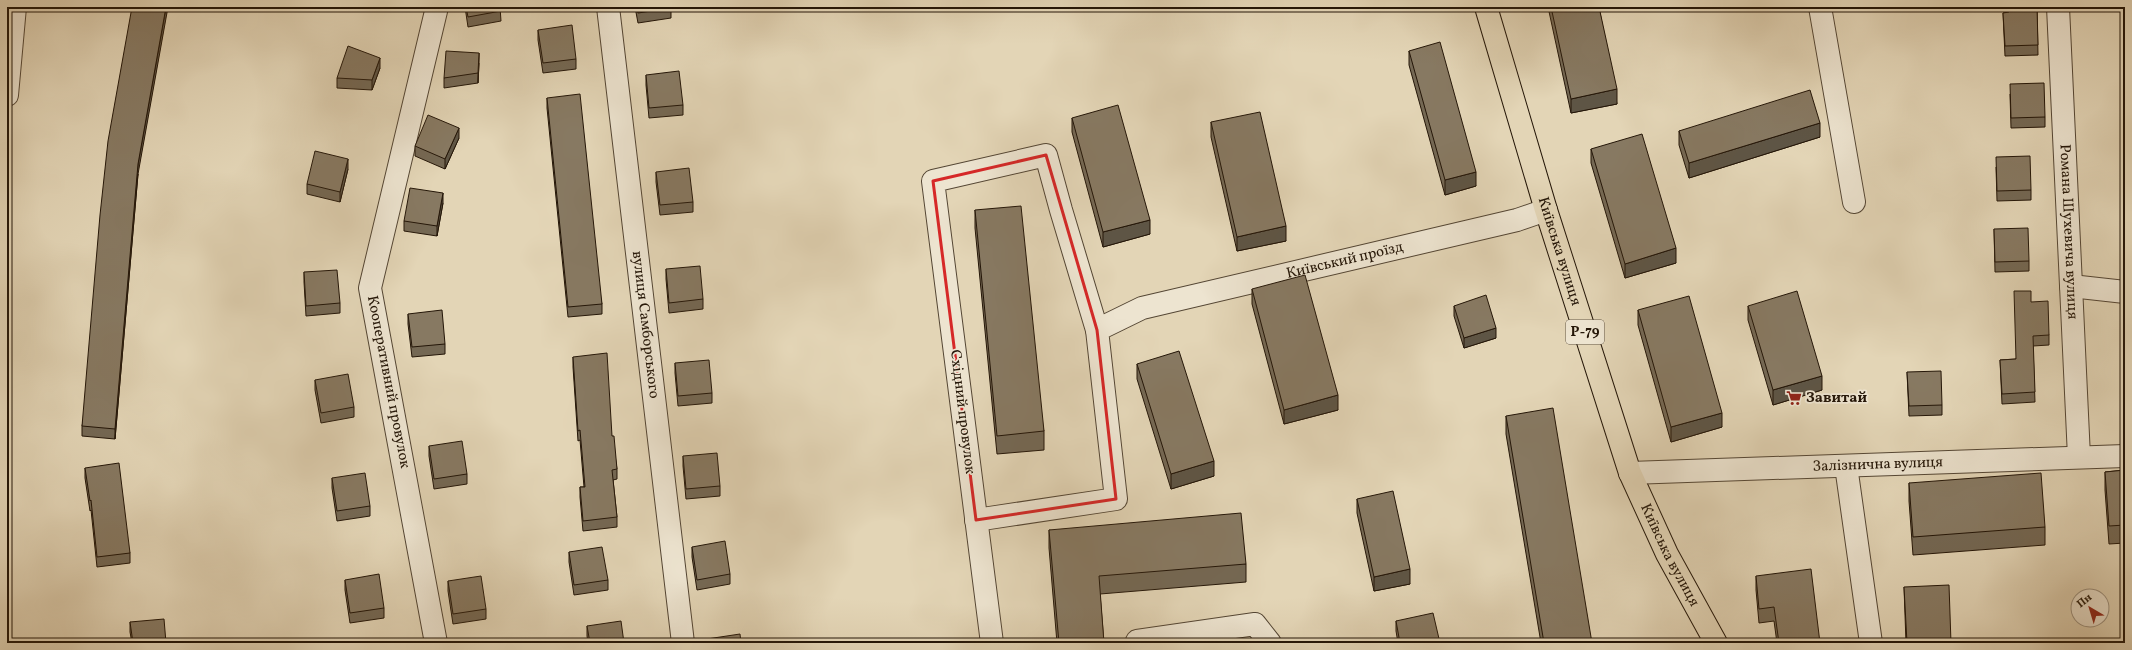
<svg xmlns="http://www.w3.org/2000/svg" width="2132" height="650" font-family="Vollkorn,serif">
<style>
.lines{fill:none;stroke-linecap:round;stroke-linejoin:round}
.minor-casing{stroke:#544634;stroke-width:24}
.major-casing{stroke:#241608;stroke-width:24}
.minor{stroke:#ede4d0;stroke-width:22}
.major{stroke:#e3d5b6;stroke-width:22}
.wall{fill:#746854;stroke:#241608}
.shaded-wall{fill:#5e5545;stroke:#241608}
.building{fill:#877962;stroke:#241608}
.marked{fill:none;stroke:#d62828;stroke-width:3;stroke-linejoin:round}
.labels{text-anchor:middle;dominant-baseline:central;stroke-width:3.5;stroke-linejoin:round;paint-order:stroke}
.shield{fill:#ede4d0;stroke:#605444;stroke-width:1}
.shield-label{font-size:14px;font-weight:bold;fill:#241608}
.street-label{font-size:15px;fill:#241608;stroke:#ede4d0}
.poi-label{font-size:15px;font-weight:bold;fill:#241608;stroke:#ede4d0;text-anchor:start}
</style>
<rect width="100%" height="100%" fill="#e3d5b6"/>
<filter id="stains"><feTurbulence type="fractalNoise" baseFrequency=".005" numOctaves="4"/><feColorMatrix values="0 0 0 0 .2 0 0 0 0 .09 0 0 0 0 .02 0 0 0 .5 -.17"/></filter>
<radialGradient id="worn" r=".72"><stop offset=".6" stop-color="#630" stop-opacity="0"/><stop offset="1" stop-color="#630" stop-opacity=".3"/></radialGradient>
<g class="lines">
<defs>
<g id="minor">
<path id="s1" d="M 608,7 L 683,643"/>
<path d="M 1820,7 L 1854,202"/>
<path id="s2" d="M 2058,7 L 2079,457"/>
<path d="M 7,95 L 15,7"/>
<path d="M 2071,286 L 2125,292"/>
<path d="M 1846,466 L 1871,643"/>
<path id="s3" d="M 1630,473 L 2125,456"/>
<path id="s4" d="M 976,520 L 1116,499 L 1097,330 L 1142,308 L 1517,220 L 1546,210"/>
<path d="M 436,643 L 370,288 L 437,7"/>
<path d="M 992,643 L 933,181 L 1046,155 L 1061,210 L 1097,330"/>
<path d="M 1137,643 L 1137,641 L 1255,624 L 1270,643"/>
</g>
<g id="major">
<path id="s5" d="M 1486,7 L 1546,210 L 1630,473 L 1667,554 L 1716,643"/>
</g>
</defs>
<use href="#minor" class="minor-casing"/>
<use href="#major" class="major-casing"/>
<use href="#minor" class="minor"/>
<use href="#major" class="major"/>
</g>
<g class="wall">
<path d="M 391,7 L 407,7 L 406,10 Z"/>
<path d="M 465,7 L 500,7 L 501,21 L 468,27 Z"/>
<path d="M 635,7 L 671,7 L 671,18 L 638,23 Z"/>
<path d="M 1548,7 L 1599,7 L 1617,104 L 1571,113 Z"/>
<path d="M 2008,7 L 2037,7 L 2038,55 L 2005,56 L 2003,13 L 2008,12 Z"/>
<path d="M 538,30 L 576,59 L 576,69 L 543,73 L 538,40 Z"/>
<path d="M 1409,51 L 1476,186 L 1445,195 L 1409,65 Z"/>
<path d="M 479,63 L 478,83 L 444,88 L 444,78 Z"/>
<path d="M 380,68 L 372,90 L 337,88 L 337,78 Z"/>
<path d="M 646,75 L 683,105 L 683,115 L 649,118 L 646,85 Z"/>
<path d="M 2010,94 L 2045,117 L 2045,127 L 2011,128 Z"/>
<path d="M 547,98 L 602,304 L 602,314 L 568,317 L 547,108 Z"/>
<path d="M 1072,118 L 1150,234 L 1103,247 L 1072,132 Z"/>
<path d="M 1211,122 L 1286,241 L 1237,251 L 1211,137 Z"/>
<path d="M 1679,131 L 1820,137 L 1689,178 L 1679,145 Z"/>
<path d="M 459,138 L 445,169 L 415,156 L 415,146 Z"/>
<path d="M 1591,149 L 1676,263 L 1625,278 L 1591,163 Z"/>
<path d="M 1996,167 L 2031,190 L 2031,200 L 1997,201 Z"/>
<path d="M 348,169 L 340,202 L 307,194 L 307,184 Z"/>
<path d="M 656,172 L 693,202 L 693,212 L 660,215 L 656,182 Z"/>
<path d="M 138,174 L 115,439 L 82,436 L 82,426 Z"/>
<path d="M 443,203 L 437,236 L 404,231 L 404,221 Z"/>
<path d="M 975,210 L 1044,431 L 1044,450 L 997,454 L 975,228 Z"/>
<path d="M 1994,229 L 2029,261 L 2029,271 L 1995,272 Z"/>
<path d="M 666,269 L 703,299 L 703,309 L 669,313 L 666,279 Z"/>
<path d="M 304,272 L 340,303 L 340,313 L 306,316 L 304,282 Z"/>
<path d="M 1252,289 L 1338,410 L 1284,424 L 1252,304 Z"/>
<path d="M 2031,302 L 2049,335 L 2049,345 L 2033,346 L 2035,402 L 2002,404 L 2000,360 L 2016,359 Z"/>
<path d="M 1454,306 L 1496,338 L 1464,348 L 1454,316 Z"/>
<path d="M 1748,306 L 1822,390 L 1773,405 L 1748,320 Z"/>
<path d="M 1638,310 L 1722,427 L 1671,442 L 1638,325 Z"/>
<path d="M 408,314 L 445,344 L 445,354 L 412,357 L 408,324 Z"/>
<path d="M 573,357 L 612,436 L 617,469 L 617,479 L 613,480 L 617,517 L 617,527 L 583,531 L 580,497 L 580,487 L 584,487 L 580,440 L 578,441 L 573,367 Z"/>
<path d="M 675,363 L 712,393 L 712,403 L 678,406 L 675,373 Z"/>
<path d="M 1137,364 L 1214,476 L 1171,489 L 1137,379 Z"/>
<path d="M 1907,372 L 1942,405 L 1942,415 L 1909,416 Z"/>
<path d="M 315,380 L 354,407 L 354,417 L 321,423 L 315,390 Z"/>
<path d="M 1506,416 L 1592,643 L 1541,643 L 1506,434 Z"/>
<path d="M 429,446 L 467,474 L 467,484 L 434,489 L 429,456 Z"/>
<path d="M 683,456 L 720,486 L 720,496 L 686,499 L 683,466 Z"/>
<path d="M 85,468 L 130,553 L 130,563 L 97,567 L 91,510 L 90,511 L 85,478 Z"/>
<path d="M 2125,470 L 2125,543 L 2109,544 L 2105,490 L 2105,472 Z"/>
<path d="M 332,478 L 370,506 L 370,516 L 337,521 L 332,488 Z"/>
<path d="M 1909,483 L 2045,527 L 2045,545 L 1913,555 L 1909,501 Z"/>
<path d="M 1357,499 L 1410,584 L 1374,591 L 1357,513 Z"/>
<path d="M 1049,530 L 1246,564 L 1246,582 L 1100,594 L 1104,643 L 1057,643 L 1049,548 Z"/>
<path d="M 692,547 L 730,574 L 730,584 L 697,590 L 692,557 Z"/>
<path d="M 569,552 L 608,580 L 608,590 L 574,595 L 569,562 Z"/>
<path d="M 1756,576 L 1820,643 L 1777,643 L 1774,621 L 1759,623 L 1756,590 Z"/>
<path d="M 345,580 L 384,608 L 384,618 L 350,623 L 345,590 Z"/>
<path d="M 448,581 L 486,609 L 486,619 L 453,624 L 448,591 Z"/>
<path d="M 1904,587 L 1951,643 L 1906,643 Z"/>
<path d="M 1396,621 L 1440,643 L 1398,643 L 1396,631 Z"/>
<path d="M 130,622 L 166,643 L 132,643 L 130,632 Z"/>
<path d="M 587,626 L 624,643 L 588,643 L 587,636 Z"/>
</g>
<g class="shaded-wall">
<path d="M 166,7 L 168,7 L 138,174 L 115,439 L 115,429 L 138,164 Z"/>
<path d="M 479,53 L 479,63 L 478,83 L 478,73 Z"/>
<path d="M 380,58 L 380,68 L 372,90 L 372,80 Z"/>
<path d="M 1617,89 L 1617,104 L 1571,113 L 1571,99 Z"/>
<path d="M 1820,123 L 1820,137 L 1689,178 L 1689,163 Z"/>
<path d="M 459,128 L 459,138 L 445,169 L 445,159 Z"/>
<path d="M 348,159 L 348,169 L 340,202 L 340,192 Z"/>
<path d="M 1476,172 L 1476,186 L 1445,195 L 1445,180 Z"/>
<path d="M 443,193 L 443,203 L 437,236 L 437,226 Z"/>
<path d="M 1150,220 L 1150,234 L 1103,247 L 1103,232 Z"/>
<path d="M 1286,226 L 1286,241 L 1237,251 L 1237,237 Z"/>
<path d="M 1676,248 L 1676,263 L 1625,278 L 1625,264 Z"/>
<path d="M 1496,328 L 1496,338 L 1464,348 L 1464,338 Z"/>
<path d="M 1822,376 L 1822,390 L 1773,405 L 1773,390 Z"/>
<path d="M 1338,395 L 1338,410 L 1284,424 L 1284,410 Z"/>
<path d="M 1722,413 L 1722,427 L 1671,442 L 1671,427 Z"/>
<path d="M 1214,461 L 1214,476 L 1171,489 L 1171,474 Z"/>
<path d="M 1410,569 L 1410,584 L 1374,591 L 1374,577 Z"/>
</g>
<g class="building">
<path d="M 132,7 L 166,7 L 138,164 L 115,429 L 82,426 L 100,215 L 108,141 Z"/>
<path d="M 466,7 L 500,7 L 501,11 L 468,17 Z"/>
<path d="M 637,7 L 671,7 L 671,8 L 638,13 Z"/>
<path d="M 1551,7 L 1599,7 L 1617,89 L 1571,99 Z"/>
<path d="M 2009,7 L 2037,7 L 2038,45 L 2005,46 L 2003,13 L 2009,12 Z"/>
<path d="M 572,25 L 576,59 L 543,63 L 538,30 Z"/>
<path d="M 1440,42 L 1476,172 L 1445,180 L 1409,51 Z"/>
<path d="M 348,46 L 380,58 L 372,80 L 337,78 Z"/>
<path d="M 446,51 L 479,53 L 478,73 L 444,78 Z"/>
<path d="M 679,71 L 683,105 L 649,108 L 646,75 Z"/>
<path d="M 2044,83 L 2045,117 L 2011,118 L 2010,84 Z"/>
<path d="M 1810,90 L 1820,123 L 1689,163 L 1679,131 Z"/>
<path d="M 580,94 L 602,304 L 568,307 L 547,98 Z"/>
<path d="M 1118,105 L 1150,220 L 1103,232 L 1072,118 Z"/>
<path d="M 1260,112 L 1286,226 L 1237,237 L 1211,122 Z"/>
<path d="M 428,115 L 459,128 L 445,159 L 415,146 Z"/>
<path d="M 1642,134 L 1676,248 L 1625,264 L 1591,149 Z"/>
<path d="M 315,151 L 348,159 L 340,192 L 307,184 Z"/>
<path d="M 2030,156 L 2031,190 L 1997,191 L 1996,157 Z"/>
<path d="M 689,168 L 693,202 L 660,205 L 656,172 Z"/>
<path d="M 410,188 L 443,193 L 437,226 L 404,221 Z"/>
<path d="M 1021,206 L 1044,431 L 997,436 L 975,210 Z"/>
<path d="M 2028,228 L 2029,261 L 1995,262 L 1994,229 Z"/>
<path d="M 700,266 L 703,299 L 669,303 L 666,269 Z"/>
<path d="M 337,270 L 340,303 L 306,306 L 304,272 Z"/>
<path d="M 1305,275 L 1338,395 L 1284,410 L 1252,289 Z"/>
<path d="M 1797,291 L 1822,376 L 1773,390 L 1748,306 Z"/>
<path d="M 2014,291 L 2031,291 L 2031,302 L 2048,301 L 2049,335 L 2033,336 L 2035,392 L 2002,394 L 2000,360 L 2016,359 Z"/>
<path d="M 1486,295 L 1496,328 L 1464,338 L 1454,306 Z"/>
<path d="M 1689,296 L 1722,413 L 1671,427 L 1638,310 Z"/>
<path d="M 442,310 L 445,344 L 412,347 L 408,314 Z"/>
<path d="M 1179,351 L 1214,461 L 1171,474 L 1137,364 Z"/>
<path d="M 607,353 L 612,436 L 614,436 L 617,469 L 612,470 L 617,517 L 583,521 L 580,487 L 585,487 L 580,430 L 578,431 L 573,357 Z"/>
<path d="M 709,360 L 712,393 L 678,396 L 675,363 Z"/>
<path d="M 1941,371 L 1942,405 L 1909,406 L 1907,372 Z"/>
<path d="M 348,374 L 354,407 L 321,413 L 315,380 Z"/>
<path d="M 1553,408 L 1592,643 L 1544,643 L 1506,416 Z"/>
<path d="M 462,441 L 467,474 L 434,479 L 429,446 Z"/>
<path d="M 717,453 L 720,486 L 686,489 L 683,456 Z"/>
<path d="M 119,463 L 130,553 L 97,557 L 91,500 L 90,501 L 85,468 Z"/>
<path d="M 2125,470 L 2125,525 L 2109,526 L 2105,472 Z"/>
<path d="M 365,473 L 370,506 L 337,511 L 332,478 Z"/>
<path d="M 2041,473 L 2045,527 L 1913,537 L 1909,483 Z"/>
<path d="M 1393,491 L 1410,569 L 1374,577 L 1357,499 Z"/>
<path d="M 1241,513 L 1246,564 L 1099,576 L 1104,643 L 1059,643 L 1049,530 Z"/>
<path d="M 725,541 L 730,574 L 697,580 L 692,547 Z"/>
<path d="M 602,547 L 608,580 L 574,585 L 569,552 Z"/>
<path d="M 1811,569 L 1820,643 L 1779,643 L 1774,607 L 1759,609 L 1756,576 Z"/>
<path d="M 379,574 L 384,608 L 350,613 L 345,580 Z"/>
<path d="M 481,576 L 486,609 L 453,614 L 448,581 Z"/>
<path d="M 1949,585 L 1951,643 L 1907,643 L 1904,587 Z"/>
<path d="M 1433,613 L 1440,643 L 1400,643 L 1396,621 Z"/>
<path d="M 164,619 L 166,643 L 133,643 L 130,622 Z"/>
<path d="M 621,621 L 624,643 L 590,643 L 587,626 Z"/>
<path d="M 740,634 L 741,643 L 707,643 L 707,639 Z"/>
</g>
<path class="marked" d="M 1046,155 L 1097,330 L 1116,499 L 976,520 L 933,181 Z"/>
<defs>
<symbol id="supermarket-bare" viewBox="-9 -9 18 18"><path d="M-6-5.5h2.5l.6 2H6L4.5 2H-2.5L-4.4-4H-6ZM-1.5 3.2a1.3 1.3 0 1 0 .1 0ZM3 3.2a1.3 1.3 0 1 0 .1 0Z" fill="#8f2418" stroke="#ede4d0" stroke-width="2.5" paint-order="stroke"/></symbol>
</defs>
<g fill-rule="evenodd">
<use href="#supermarket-bare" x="1783" y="387" width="22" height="22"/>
</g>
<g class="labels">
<rect class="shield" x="1566" y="320" width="38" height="24" rx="3"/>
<g class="shield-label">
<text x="1585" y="332">Р-79</text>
</g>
<g class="street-label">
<text stroke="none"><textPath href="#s2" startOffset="225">Романа Шухевича вулиця</textPath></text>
<text stroke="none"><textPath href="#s5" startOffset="255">Київська вулиця</textPath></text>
<text stroke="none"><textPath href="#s4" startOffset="570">Київський проїзд</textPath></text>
<text stroke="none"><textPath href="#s1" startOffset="320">вулиця Самборського</textPath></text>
<text transform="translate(388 382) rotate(79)">Кооперативний провулок</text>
<text transform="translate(962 412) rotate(83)">Східний провулок</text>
<text stroke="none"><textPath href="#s3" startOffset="248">Залізнична вулиця</textPath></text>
<text stroke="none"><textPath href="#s5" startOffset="579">Київська вулиця</textPath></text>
</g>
<g class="poi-label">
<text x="1806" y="398">Завитай</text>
</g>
</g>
<rect width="2132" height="650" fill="none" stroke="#e3d5b6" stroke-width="24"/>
<rect x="8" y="8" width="2116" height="634" fill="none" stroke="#241608" stroke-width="2"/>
<rect x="12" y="12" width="2108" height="626" fill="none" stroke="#241608"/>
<g transform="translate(2090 608) rotate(322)"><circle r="19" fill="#ede4d0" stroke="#9d9280"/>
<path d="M0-3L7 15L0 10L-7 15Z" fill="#8f2418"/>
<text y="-6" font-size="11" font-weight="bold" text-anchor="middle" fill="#241608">Пн</text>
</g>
<rect width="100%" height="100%" filter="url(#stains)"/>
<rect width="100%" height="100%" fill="url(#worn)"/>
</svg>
